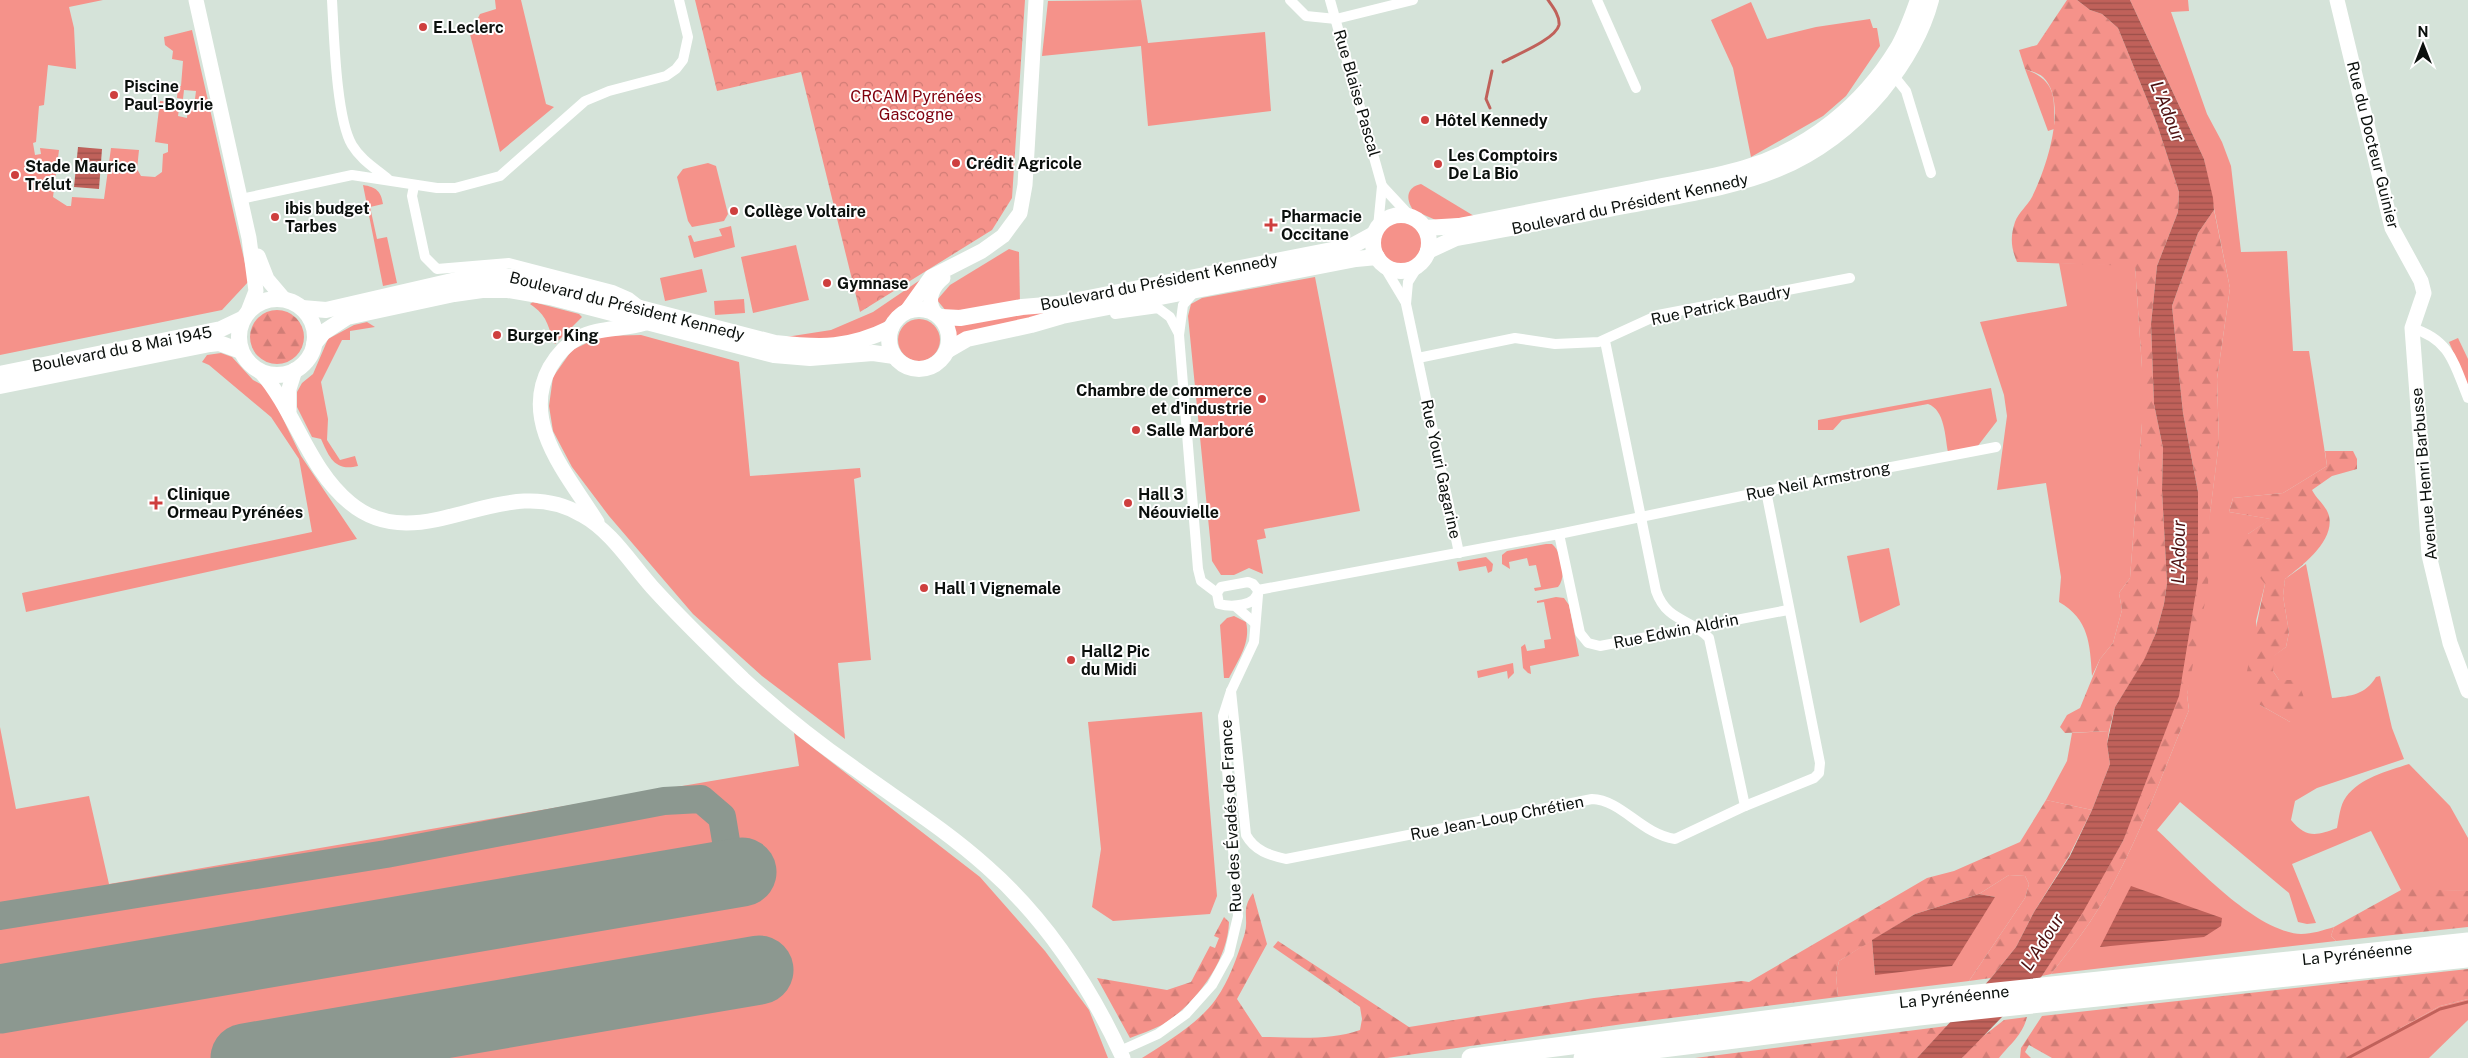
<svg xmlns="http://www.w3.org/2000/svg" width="2468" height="1058" font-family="'Public Sans',sans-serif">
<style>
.grass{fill:#f5928a}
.forest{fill:url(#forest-firs)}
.park{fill:url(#park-crowns)}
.water{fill:url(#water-rules)}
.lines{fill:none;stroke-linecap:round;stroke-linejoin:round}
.stream{stroke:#c0615a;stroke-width:3}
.taxiway{stroke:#8c9890;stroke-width:28}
.runway{stroke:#8c9890;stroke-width:69}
.street{stroke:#fff;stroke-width:10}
.secondary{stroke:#fff;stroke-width:15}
.primary{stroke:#fff;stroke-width:16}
.highway{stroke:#fff;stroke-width:19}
.poi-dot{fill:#ce3f3e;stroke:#fff;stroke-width:2}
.labels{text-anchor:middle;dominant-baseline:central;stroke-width:4;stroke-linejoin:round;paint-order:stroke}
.poi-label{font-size:16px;font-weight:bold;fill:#0b100d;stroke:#fff;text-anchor:start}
.street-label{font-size:16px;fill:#0b100d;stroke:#fff}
.park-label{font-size:16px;fill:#7f000e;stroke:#fff}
.water-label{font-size:18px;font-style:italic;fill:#4f1111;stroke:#fff}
</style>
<defs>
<pattern id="forest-firs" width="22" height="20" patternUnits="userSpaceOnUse" patternTransform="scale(1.25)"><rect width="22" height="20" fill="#f5928a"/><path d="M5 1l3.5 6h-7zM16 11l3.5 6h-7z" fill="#d17d76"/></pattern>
<pattern id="park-crowns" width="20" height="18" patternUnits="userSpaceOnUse" patternTransform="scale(1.25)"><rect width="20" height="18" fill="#f5928a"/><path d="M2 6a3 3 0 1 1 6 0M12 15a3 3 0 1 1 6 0" fill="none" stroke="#d17d76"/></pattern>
<pattern id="water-rules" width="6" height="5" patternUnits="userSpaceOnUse" patternTransform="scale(1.25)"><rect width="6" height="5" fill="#c0615a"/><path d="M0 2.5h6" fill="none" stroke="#9a4f49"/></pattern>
</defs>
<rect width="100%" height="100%" fill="#d5e3d9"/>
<g class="grass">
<path d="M 0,0 L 103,0 L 69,7 L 74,28 L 76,69 L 48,65 L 44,105 L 39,106 L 36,142 L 33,143 L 35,155 L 41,154 L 40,148 L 59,150 L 53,197 L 67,206 L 71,206 L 72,197 L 104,199 L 111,148 L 139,150 L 137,169 L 141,176 L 155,177 L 162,172 L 163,154 L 168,152 L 168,144 L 155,142 L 160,101 L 176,102 L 175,108 L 179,109 L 178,116 L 187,118 L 188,107 L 194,107 L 196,91 L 184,90 L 183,99 L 177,98 L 178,86 L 181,86 L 183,61 L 172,59 L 173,51 L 165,45 L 164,37 L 192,30 L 249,281 L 222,310 L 0,355 Z"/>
<path d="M 495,0 L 521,0 L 546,104 L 554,107 L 500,152 L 470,34 L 480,14 L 496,9 Z"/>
<path d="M 1141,0 L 1148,43 L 1265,32 L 1271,111 L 1148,126 L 1141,46 L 1042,56 L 1048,1 Z"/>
<path d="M 2130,0 L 2188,0 L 2189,11 L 2171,12 L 2207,114 L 2222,142 L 2231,166 L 2241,252 L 2287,251 L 2293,351 L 2309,351 L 2327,466 L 2283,493 L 2233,498 L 2229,512 L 2271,519 L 2248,534 L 2265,584 L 2256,621 L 2260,705 L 2290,722 L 2295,680 L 2279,680 L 2273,671 L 2273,656 L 2286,647 L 2289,632 L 2283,596 L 2285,579 L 2306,564 L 2332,698 C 2351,696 2365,695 2376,677 L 2380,676 L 2392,728 L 2404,759 L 2317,788 L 2295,801 L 2291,820 C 2306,838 2316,836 2337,828 C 2339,818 2340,805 2346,797 C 2360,778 2387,771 2409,764 L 2450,806 L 2468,838 L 2468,891 L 2401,890 L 2371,831 L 2292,864 L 2316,923 L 2307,924 L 2298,922 L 2289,893 L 2180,802 L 2157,830 C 2192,862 2253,931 2301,934 C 2312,934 2324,930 2334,927 L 2331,936 L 2336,941 L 2051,974 C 2064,957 2078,940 2090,922 C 2133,858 2159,781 2189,710 L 2187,695 L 2219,442 L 2217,379 L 2230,288 L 2204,159 Z"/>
<path d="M 1751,2 L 1767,39 L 1816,27 L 1870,19 L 1873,28 L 1877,28 L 1880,46 L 1846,96 L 1823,116 L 1751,157 L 1733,68 L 1711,20 Z"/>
<path d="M 2025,69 C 2058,82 2054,98 2054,129 L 2048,131 Z"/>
<path d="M 708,163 L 716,166 L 728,214 L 724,221 L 692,227 L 688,221 L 677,177 L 683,169 Z"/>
<path d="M 1421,184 L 1474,216 L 1438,221 L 1413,210 C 1405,198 1407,187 1421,184 Z"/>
<path d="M 363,185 C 376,187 381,191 383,204 L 370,207 L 377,239 L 387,237 L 397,283 L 383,286 Z"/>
<circle cx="1401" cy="243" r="21"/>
<path d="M 731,226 L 735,247 L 694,258 L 688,236 L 691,235 L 694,242 L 722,236 L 719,229 Z"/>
<path d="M 796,245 L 809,300 L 753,313 L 741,257 Z"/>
<path d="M 1009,249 L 1019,252 L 1020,303 L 975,312 L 946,311 L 937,300 L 950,285 Z"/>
<path d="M 2059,263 L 2135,265 L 2142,368 L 2142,423 L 2130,578 L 2119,593 L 2122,610 L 2113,643 L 2100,659 L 2092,676 C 2090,644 2089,619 2059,602 L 2061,577 L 2046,483 L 1997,490 L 2007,416 L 2004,395 L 1980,322 L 2067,306 Z"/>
<path d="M 702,269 L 707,292 L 665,301 L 660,278 Z"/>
<path d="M 1315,277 L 1360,511 L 1264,529 L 1266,538 L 1257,540 L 1263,574 L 1249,568 L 1234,575 L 1221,575 L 1212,561 L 1210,538 L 1188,316 L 1191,304 L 1202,298 Z"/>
<path d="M 923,278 L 905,303 L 896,309 L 880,327 L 864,334 L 817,341 L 786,337 L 831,330 L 873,312 Z"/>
<path d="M 744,299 L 745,313 L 715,315 L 714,301 Z"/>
<path d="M 533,302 L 579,314 L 582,317 L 555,344 C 547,325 548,316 530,304 Z"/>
<path d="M 1018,313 L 1051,313 L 955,339 L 952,324 Z"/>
<circle cx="919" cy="340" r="21"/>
<path d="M 367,322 L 375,327 L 350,331 L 350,340 L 342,340 L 321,382 L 328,419 L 327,440 L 340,460 L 355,456 L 358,466 C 335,472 329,457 321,439 L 312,437 L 297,407 L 297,392 L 302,383 L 313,374 L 328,339 L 354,325 Z"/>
<path d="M 641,335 L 739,362 L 750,476 L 860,468 L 861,477 L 854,479 L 871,660 L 838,663 L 845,739 L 762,676 L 693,614 L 609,516 L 572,467 L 553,431 L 549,406 L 553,377 L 572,350 L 602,336 Z"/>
<path d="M 2458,338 L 2468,359 L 2468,387 L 2449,342 Z"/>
<path d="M 221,353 L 232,357 L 253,380 L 268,388 L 301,456 L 357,539 L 26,612 L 22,593 L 312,532 L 299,459 L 271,417 L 209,365 L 202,362 L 207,355 Z"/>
<path d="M 1991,388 L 1997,421 L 1977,447 L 1948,452 C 1945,437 1945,410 1928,404 L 1842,420 L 1833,430 L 1818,430 L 1818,420 Z"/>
<path d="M 1546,544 L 1552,544 C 1562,552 1567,577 1558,587 L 1535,591 L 1534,588 L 1541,587 L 1536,565 L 1529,566 L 1527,558 L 1509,562 L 1510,569 L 1502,564 L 1502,555 L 1507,551 Z"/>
<path d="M 1889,548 L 1900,605 L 1860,623 L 1847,556 Z"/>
<path d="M 1486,557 L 1493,564 L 1492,571 L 1488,573 L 1486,566 L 1459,571 L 1457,562 Z"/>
<path d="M 1556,597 L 1564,598 L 1569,605 L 1579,656 L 1530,666 L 1531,674 L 1528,673 L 1523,668 L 1521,647 L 1525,644 L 1527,651 L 1545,648 L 1544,640 L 1551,639 L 1544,602 L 1537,603 L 1537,601 Z"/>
<path d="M 1234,616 L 1246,622 C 1251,642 1239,659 1229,678 L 1224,678 L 1220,625 L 1227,618 Z"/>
<path d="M 1513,663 L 1514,673 L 1508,679 L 1507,671 L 1478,678 L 1477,671 Z"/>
<path d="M 1202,712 L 1217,896 L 1210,914 L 1113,921 L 1092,907 L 1101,849 L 1088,722 Z"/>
<path d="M 0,727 L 16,809 L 89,796 L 109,884 L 799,766 L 794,733 L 980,877 L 1045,951 L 1089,1010 L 1108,1058 L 0,1058 Z"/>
<path d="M 2109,731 L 2107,744 L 2110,764 L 2092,810 L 2046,800 L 2067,761 L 2072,733 Z"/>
<path d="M 2009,875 L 2025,876 L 2029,884 L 2025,898 L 1969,981 L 1838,997 L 1836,975 L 1839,961 L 1872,940 L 1875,975 L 1995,897 L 1979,894 Z"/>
<path d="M 2468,999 L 2468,1020 L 2429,1058 L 2347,1058 L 2440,1006 Z"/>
</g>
<g class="forest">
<path d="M 2067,0 L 2077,0 L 2090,10 L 2102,14 L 2118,28 L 2157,124 L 2179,192 L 2178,212 L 2157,266 L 2151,324 L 2154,404 L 2163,448 L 2162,490 L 2167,583 L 2164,604 L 2156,633 L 2144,661 L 2115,707 L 2109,731 L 2065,733 L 2060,727 L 2067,715 L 2080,708 L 2100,659 L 2113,643 L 2122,610 L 2119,593 L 2130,578 L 2142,423 L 2142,368 L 2135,266 L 2017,262 C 2011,248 2010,237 2015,222 C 2018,213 2028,205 2032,197 C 2046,169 2069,102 2043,77 C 2039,73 2030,71 2025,69 L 2019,50 L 2037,45 Z"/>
<path d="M 2214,210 L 2230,288 L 2217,379 L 2219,442 L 2210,514 L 2208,587 L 2187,695 L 2189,710 C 2159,781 2133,858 2090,922 C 2078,940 2064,957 2051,974 L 2042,976 L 2123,841 L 2198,579 L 2198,492 L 2183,413 L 2172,306 L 2198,233 Z"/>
<circle cx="277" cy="337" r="27"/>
<path d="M 2325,451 L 2353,451 L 2357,459 L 2357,469 L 2332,476 L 2312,490 C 2317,500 2326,505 2329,516 C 2335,541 2302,566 2285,579 L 2283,596 L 2289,632 L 2286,647 L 2274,656 L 2273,671 L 2279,680 L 2295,680 C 2306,694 2311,715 2290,722 L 2260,705 L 2246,676 L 2265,584 L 2240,552 L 2248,534 L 2270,519 L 2229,512 L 2233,498 L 2283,493 L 2327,466 Z"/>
<path d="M 2046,800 L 2092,810 L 2069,856 L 2034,912 L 2016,947 L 1991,978 L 1969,981 L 2025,898 L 2029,884 L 2025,876 L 2009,875 L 1979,894 L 1915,914 L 1839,961 L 1836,975 L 1838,997 L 1623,1024 L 1387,1058 L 1142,1058 C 1167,1042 1199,1023 1216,999 C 1229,981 1237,957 1244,936 C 1250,918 1240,911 1253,893 L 1267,944 L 1237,999 L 1262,1037 C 1295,1037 1328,1041 1360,1030 L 1362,1019 L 1360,1007 L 1273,947 L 1278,941 L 1409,1027 L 1594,998 L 1742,981 L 1749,982 L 1927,878 L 1954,871 L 2020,842 Z"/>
<path d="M 2417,889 L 2468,891 L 2468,927 L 2336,941 L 2331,936 L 2334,927 L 2401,890 Z"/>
<path d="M 1224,917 L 1229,922 C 1228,961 1195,1005 1162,1025 C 1152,1030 1140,1034 1130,1038 L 1097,978 L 1167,990 L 1191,982 L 1210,946 L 1215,948 L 1219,938 L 1214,936 Z"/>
<path d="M 2468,969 L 2468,999 L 2440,1006 L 2347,1058 L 2052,1058 L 2029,1045 L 2025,1052 L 2031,1058 L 2020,1058 L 2021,1048 L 2042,1016 Z"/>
<path d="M 2027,1017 C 2022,1036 2010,1044 1999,1058 L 1962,1058 L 1973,1044 L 2004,1020 Z"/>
<path d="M 1947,1026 L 1917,1058 L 1695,1058 Z"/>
</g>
<path class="park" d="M 695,0 L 1025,0 L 1012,198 L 992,230 L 860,312 L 801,72 L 717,91 Z"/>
<g class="water">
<path d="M 2077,0 L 2130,0 L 2204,159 L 2213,198 L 2214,210 L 2198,233 L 2172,306 L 2183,413 L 2198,492 L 2198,579 L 2179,696 L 2123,841 L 2083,912 L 2042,976 L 1962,1058 L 1917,1058 L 1991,978 L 2016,947 L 2034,912 L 2070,856 L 2092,810 L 2110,764 L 2107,744 L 2115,707 L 2144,660 L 2156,633 L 2164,604 L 2167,583 L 2162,490 L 2163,448 L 2154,404 L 2151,324 L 2157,266 L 2178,212 L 2179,192 L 2157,124 L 2118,28 L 2102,14 L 2090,10 Z"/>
<path d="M 78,147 L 102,149 L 99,189 L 74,187 Z"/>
<path d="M 2131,886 L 2222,918 L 2221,926 L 2204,937 L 2100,947 Z"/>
<path d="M 1979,894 L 1995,897 L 1952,966 L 1875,975 L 1872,940 L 1915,914 Z"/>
</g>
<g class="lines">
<g class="stream">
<path d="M 1503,62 C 1516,55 1556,39 1559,25 C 1560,16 1553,7 1548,0"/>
<path d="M 1490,108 L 1486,99 L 1492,71"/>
<path d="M 2348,1058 L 2440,1009 L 2468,1002"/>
</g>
<path class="taxiway" d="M 0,916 L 386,854 L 664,801 L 701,799 L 722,817 L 730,865"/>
<g class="runway">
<path d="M 0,999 L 742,872"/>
<path d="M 245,1058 L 759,970"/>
</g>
<g class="street">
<path d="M 332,0 C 334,34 336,118 352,145 C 361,160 375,168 388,179"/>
<path d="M 1290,0 L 1306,16 L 1336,19 L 1413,0"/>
<path d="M 1330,0 L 1382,186 L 1378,227"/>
<path d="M 1597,0 L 1636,88"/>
<path d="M 1894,76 L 1906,91 L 1931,173"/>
<path d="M 414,186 L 412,196 L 425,257 L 437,269 L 509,263 L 613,290 L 629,297 L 638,304"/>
<path d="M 1382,186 L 1410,216"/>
<path d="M 241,199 L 352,175 L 437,188 L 455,188 L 500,176 L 585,101 L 609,91 L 666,76 L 676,69 L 683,60 L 688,37 L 679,0"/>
<path d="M 1418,266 L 1408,282 L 1406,304 L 1459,553"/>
<path d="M 1385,268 L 1406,303"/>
<path d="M 1195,291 L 1183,305 L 1179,335 L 1198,569 L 1201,581 L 1217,593"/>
<path d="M 1115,314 L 1158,308 L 1170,317 L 1179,334"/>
<path d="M 2412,328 C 2451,340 2454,364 2468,398"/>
<path d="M 1418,358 L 1515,338 L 1555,344 L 1599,342 L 1658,315 L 1850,278"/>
<path d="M 1559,534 L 1580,633 L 1588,643 L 1600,646 L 1788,610"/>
<path d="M 1248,582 L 1253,584 L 1258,590 C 1258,607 1230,607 1219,604 L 1217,593 L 1221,587 Z"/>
<path d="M 1258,590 L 1559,534 L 1766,491 L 1996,447"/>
<path d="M 1235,606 L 1255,623"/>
<path d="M 1231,691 L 1246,835 C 1255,851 1269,855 1286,859 L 1592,799 C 1622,800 1641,834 1675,839 L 1745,806 L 1709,638 C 1690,618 1667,622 1656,591 L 1605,341"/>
<path d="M 1745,806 L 1814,778 L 1819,773 L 1820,763 L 1766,491"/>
<path d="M 1120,1051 L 1158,1034 L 1186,1014 L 1212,985 L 1229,954 L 1238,916 L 1223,716 L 1231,691 L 1254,642 L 1258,595"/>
</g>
<g class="secondary">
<path d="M 196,0 L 249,238 L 256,291 L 249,309"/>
<path d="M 2337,0 L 2392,228 L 2421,281 L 2424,293 L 2412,328 L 2429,555 L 2450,643 L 2468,691"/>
<path d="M 258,256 L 267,279 L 284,299"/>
<path d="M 906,312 L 931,277 L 982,251 L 1003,236 L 1020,213 L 1025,185 L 1036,0"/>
<path d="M 934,312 C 926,299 933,286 943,278"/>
<path d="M 261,372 C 295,411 309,470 350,503 C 421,562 503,467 582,515 C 611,531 630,562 652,587 C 681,619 712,649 743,679 C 778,711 815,741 854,768 C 898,800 946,830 987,867 C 1046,919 1090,986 1123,1058"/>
<path d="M 289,411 L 289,389 L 295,370"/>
<path d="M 597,522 C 569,476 519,423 550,367 C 557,355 565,345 578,338 C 598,327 623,330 645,323"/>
</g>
<g class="primary">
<circle cx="1401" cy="243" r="28"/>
<path d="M 1425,228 L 1459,226 C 1520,214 1581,202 1642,190 C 1676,183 1712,178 1745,168 C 1809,149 1863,105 1897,49 C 1906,34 1912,16 1918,0"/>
<path d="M 1428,251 L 1456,238 C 1514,228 1572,216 1630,205 C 1734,185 1808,178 1881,92 C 1903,65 1922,34 1931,0"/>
<circle cx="277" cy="337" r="38"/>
<path d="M 302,308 L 326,310 L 465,278 L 500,275 L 548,284 L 775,343 C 821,348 849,349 891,328"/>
<circle cx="919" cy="339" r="30"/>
<path d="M 941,317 L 960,318 L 1022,307 L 1058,304 L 1352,246 L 1374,234"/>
<path d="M 314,344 L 324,332 L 347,317 L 454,294 L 482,290 L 508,290 L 550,297 L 774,355 L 810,358 L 873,353 L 894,356"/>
<path d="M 948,350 L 967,339 L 1031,325 L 1062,316 L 1356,259 L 1377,257"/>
<path d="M 0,374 L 221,329 L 242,319"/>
<path d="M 0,386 L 210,344 L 219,343 L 241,351"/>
</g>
<g class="highway">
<path d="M 1471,1058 L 1920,1000 L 2468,942"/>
<path d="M 1583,1058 L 1919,1016 L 2468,958"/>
</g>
</g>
<g class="poi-dot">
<circle cx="423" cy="27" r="5"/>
<circle cx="114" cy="95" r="5"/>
<circle cx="1425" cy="120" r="5"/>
<circle cx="956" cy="163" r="5"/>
<circle cx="1438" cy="164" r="5"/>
<circle cx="15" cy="175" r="5"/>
<circle cx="734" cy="211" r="5"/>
<circle cx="275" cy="217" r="5"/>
<path d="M1268.5 217.5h5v5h5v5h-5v5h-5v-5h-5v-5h5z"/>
<circle cx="827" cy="283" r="5"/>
<circle cx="497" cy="335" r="5"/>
<circle cx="1262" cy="399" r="5"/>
<circle cx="1136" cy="430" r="5"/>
<path d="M153.5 495.5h5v5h5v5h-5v5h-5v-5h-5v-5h5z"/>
<circle cx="1128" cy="503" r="5"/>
<circle cx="924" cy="588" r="5"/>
<circle cx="1071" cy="660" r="5"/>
</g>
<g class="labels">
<g class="poi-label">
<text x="433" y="27">E.Leclerc</text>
<text x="124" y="86">Piscine<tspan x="124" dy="18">Paul-Boyrie</tspan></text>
<text x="1435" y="120">Hôtel Kennedy</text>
<text x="1448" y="155">Les Comptoirs<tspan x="1448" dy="18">De La Bio</tspan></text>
<text x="966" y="163">Crédit Agricole</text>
<text x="25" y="166">Stade Maurice<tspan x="25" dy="18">Trélut</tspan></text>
<text x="285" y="208">ibis budget<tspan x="285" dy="18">Tarbes</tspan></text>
<text x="744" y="211">Collège Voltaire</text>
<text x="1281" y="216">Pharmacie<tspan x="1281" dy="18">Occitane</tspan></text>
<text x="837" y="283">Gymnase</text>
<text x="507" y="335">Burger King</text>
<text x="1252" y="390" text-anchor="end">Chambre de commerce<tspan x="1252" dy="18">et d'industrie</tspan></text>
<text x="1146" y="430">Salle Marboré</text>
<text x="167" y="494">Clinique<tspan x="167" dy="18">Ormeau Pyrénées</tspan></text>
<text x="1138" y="494">Hall 3<tspan x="1138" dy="18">Néouvielle</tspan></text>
<text x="934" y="588">Hall 1 Vignemale</text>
<text x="1081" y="651">Hall2 Pic<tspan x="1081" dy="18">du Midi</tspan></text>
</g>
<g class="street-label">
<text transform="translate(1357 93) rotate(74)">Rue Blaise Pascal</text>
<text transform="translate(2373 145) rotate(76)">Rue du Docteur Guinier</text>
<text transform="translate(1630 204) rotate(-12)">Boulevard du Président Kennedy</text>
<text transform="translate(1159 282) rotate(-11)">Boulevard du Président Kennedy</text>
<text transform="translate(1721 305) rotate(-12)">Rue Patrick Baudry</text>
<text transform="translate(627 306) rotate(14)">Boulevard du Président Kennedy</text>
<text transform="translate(122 349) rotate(-11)">Boulevard du 8 Mai 1945</text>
<text transform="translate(1441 469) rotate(78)">Rue Youri Gagarine</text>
<text transform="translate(2424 474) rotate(-95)">Avenue Henri Barbusse</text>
<text transform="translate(1818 481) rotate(-11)">Rue Neil Armstrong</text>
<text transform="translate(1676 631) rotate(-11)">Rue Edwin Aldrin</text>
<text transform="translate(1231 816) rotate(-93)">Rue des Évadés de France</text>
<text transform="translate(1497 818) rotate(-11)">Rue Jean-Loup Chrétien</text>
<text transform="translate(2357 954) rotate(-6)">La Pyrénéenne</text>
<text transform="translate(1954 997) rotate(-6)">La Pyrénéenne</text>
</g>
<g class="park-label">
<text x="916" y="96">CRCAM Pyrénées<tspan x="916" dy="18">Gascogne</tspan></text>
</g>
<g class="water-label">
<text transform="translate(2168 111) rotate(68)">L'Adour</text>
<text transform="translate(2178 552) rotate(-89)">L'Adour</text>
<text transform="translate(2042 942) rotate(-57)">L'Adour</text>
</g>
</g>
<g transform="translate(2423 45)" stroke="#ffffff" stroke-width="4" paint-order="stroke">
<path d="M0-4L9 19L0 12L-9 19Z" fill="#0b100d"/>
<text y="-8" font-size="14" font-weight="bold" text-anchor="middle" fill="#0b100d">N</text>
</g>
</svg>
